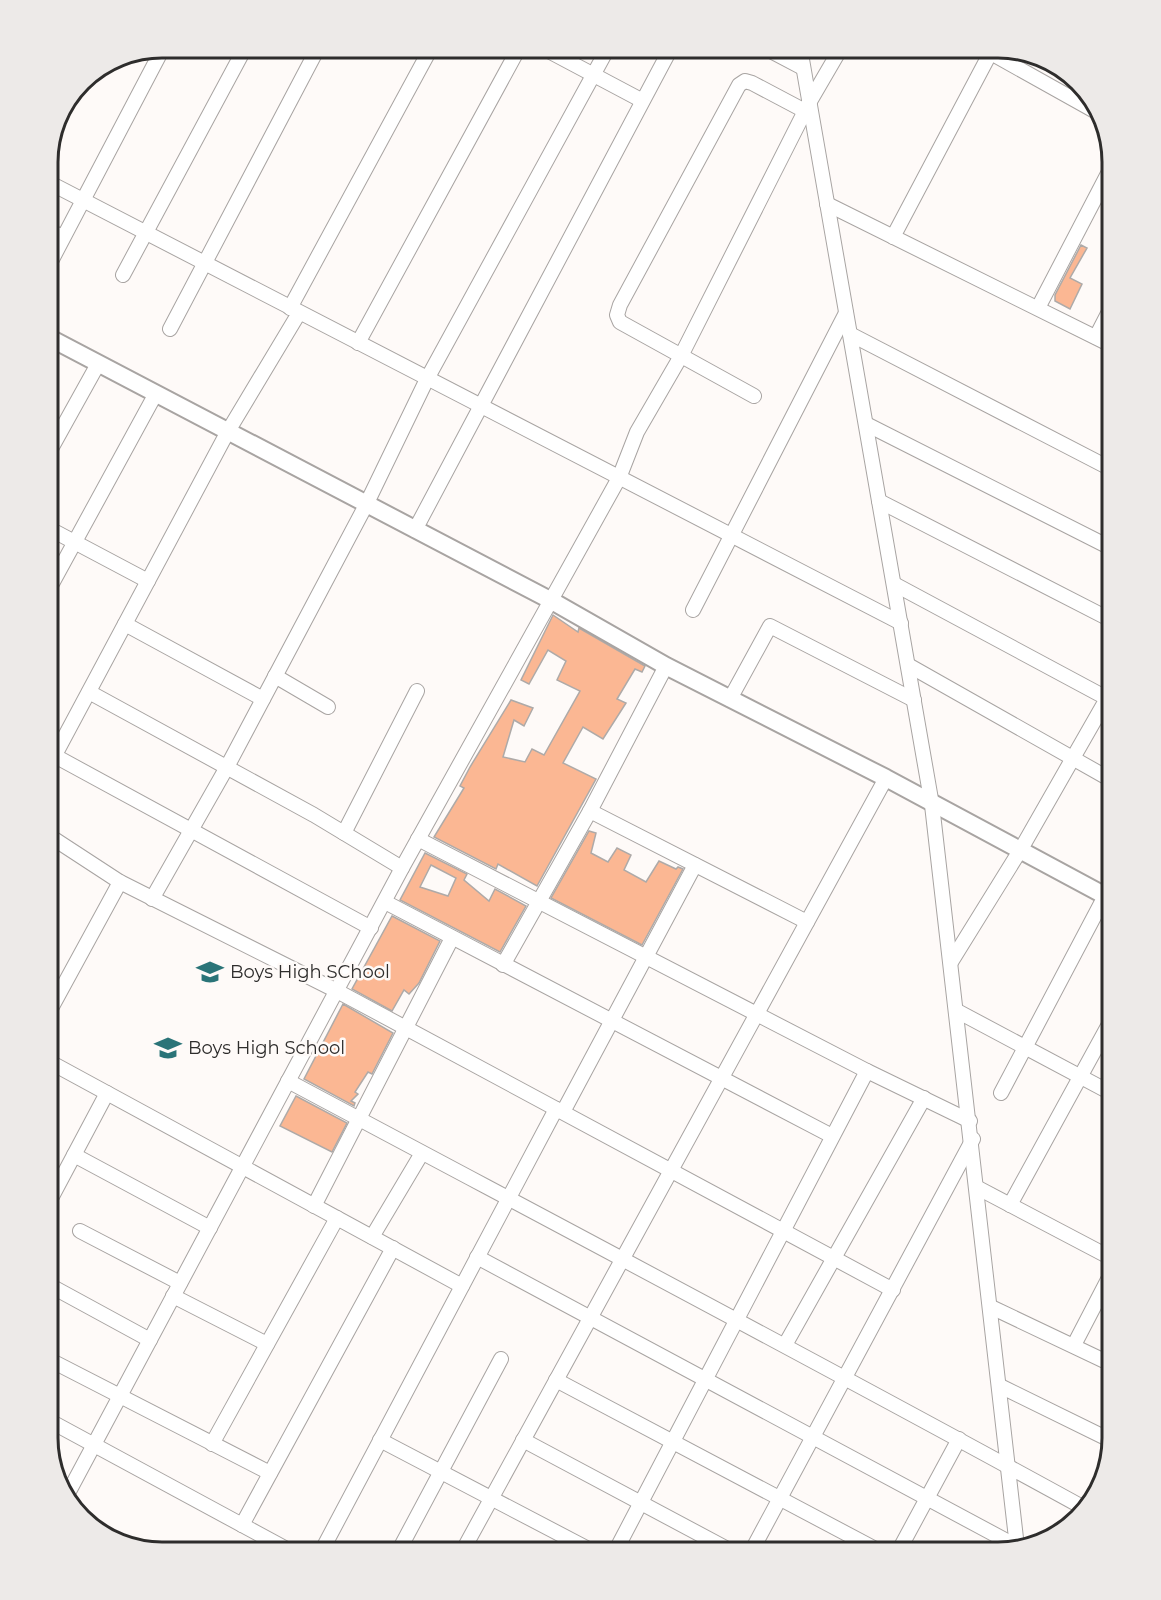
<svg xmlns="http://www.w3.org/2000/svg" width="1161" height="1600" font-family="Montserrat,sans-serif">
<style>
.building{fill:#fbb793;stroke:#aeaaa8;stroke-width:1.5;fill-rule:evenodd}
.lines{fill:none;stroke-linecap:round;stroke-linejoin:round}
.minor-casing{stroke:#a8a4a2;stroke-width:16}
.tertiary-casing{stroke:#a8a4a2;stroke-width:20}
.minor{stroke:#fff;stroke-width:14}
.tertiary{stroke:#fff;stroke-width:16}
.labels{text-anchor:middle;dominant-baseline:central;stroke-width:5;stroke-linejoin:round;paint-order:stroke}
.poi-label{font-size:18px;fill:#2e2d2c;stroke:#fefaf8;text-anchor:start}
.rim{fill:none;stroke:#2e2d2c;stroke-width:3}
</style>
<rect width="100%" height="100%" fill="#fefaf8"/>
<g class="building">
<path d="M 1081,245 L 1087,248 L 1070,278 L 1082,284 L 1070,309 L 1055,301 L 1055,295 Z"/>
<path d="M 553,615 L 578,632 L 579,628 L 645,666 L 642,672 L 635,669 L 617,699 L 626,703 L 603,739 L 583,727 L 563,763 L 596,779 L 537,886 L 498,864 L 496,869 L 434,837 L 464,788 L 460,786 L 470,767 L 511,700 L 533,708 L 524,726 L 514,720 L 503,757 L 525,762 L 532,749 L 544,755 L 580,691 L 557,680 L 566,661 L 548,650 L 529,684 L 521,680 Z"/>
<path d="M 589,831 L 596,833 L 591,853 L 608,862 L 617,848 L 631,855 L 624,870 L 646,882 L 659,861 L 676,869 L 678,867 L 683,869 L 642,945 L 551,898 Z"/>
<path d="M 425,853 L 467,874 L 464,880 L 489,901 L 495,889 L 526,906 L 500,952 L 400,900 ZM 431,865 L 456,878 L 448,896 L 420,887 Z"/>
<path d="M 392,916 L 440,941 L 419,983 L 409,994 L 404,990 L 392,1011 L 352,989 Z"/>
<path d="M 343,1004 L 393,1033 L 372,1074 L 368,1072 L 355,1092 L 358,1094 L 351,1101 L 355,1103 L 354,1106 L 304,1079 Z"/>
<path d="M 296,1096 L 347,1123 L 332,1152 L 280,1126 Z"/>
</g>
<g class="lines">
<defs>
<g id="minor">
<path d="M 543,48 L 641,100"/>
<path d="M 765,48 L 803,68"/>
<path d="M 800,48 L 932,805 L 1017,1547"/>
<path d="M 982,48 L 1100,114"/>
<path d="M 48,182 L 901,623"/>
<path d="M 827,204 L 1113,346"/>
<path d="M 48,230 L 63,237"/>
<path d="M 893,237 L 993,48"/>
<path d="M 48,267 L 163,48"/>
<path d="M 123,275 L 245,48"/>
<path d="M 290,308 L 431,48"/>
<path d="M 1038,308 L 1113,164"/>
<path d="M 170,329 L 318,48"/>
<path d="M 850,334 L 1113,470"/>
<path d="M 1096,337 L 1113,304"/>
<path d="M 358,343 L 519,48"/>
<path d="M 754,396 L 620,322 L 617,315 L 620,305 L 739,85 L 745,81 L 752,83 L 805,111"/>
<path d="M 866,424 L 1113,549"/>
<path d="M 48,454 L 98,364"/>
<path d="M 879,501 L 1113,621"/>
<path d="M 48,528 L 148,581"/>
<path d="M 415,530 L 671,48"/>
<path d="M 894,584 L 1099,694"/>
<path d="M 48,591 L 155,395"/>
<path d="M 693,610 L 846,313"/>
<path d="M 125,624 L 263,699"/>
<path d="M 908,665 L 1113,781"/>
<path d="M 275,676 L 328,707"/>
<path d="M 89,692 L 314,815 L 402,868"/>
<path d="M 730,699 L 770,626 L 914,700"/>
<path d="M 55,756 L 371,928"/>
<path d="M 48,768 L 227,433 L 299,313"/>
<path d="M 590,811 L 807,922"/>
<path d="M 344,833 L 417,691"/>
<path d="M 48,835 L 120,882 L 337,991 L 893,1290"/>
<path d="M 418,839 L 867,1071 L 970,1121"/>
<path d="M 152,899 L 227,767 L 366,505 L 427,379 L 608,48"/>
<path d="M 385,902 L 832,1136"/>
<path d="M 951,962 L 1021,849 L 1113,688"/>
<path d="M 503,965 L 590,811 L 666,666"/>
<path d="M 957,1011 L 1113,1094"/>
<path d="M 48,1014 L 120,882"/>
<path d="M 48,1061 L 462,1286"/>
<path d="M 288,1081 C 554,1223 820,1363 1084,1508"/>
<path d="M 1001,1093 L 1105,896"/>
<path d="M 563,1112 L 695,865"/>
<path d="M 74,1155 L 210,1228"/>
<path d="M 978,1188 L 1113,1259"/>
<path d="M 48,1204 L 107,1093"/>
<path d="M 1010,1205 L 1113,1017"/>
<path d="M 314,1206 L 452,938"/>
<path d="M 80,1231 L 180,1283"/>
<path d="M 372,1237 L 422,1153"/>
<path d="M 477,1257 L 1018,1547"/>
<path d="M 49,1285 L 150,1340"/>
<path d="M 173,1296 L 267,1344"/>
<path d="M 991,1307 L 1113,1365"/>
<path d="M 785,1345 L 924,1098"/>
<path d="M 1074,1345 L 1113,1270"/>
<path d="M 48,1359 L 270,1473"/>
<path d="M 556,1380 L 881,1552"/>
<path d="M 1000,1386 L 1112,1441"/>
<path d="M 48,1420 L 292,1552"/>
<path d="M 380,1440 L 594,1552"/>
<path d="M 523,1440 L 733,1552"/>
<path d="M 212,1444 L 337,1218"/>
<path d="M 66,1497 L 402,868 L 619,478 L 637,432 L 681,356 L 809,103 L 841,48"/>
<path d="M 242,1525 L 393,1248"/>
<path d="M 321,1552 L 556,1109"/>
<path d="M 398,1552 L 501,1359"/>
<path d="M 462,1552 L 886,778"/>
<path d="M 615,1552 L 867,1071"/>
<path d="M 751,1552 L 973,1139"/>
<path d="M 898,1552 L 959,1439"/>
</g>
<path id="tertiary" d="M 48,337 L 552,601 L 666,666 L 886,778 L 1113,900"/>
</defs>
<use href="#minor" class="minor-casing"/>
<use href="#tertiary" class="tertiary-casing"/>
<use href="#minor" class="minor"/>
<use href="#tertiary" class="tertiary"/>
</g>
<defs>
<symbol id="school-bare" viewBox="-9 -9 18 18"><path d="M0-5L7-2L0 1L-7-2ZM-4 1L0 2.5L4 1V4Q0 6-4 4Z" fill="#2a7478" stroke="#fefaf8" stroke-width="2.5" paint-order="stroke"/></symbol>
<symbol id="university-bare" viewBox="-9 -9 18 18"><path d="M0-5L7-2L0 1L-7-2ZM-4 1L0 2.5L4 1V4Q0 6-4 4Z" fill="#2a7478" stroke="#fefaf8" stroke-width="2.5" paint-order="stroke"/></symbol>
</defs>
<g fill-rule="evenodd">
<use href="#school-bare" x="191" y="953" width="38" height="38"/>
<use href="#university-bare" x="149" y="1029" width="38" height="38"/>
</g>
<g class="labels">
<g class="poi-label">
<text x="230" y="972">Boys High SChool</text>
<text x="188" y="1048">Boys High School</text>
</g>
</g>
<path d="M0 0H1161V1600H0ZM162 58H998A104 104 0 0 1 1102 162V1438A104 104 0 0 1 998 1542H162A104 104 0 0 1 58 1438V162A104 104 0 0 1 162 58Z" fill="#edeae8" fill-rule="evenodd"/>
<path class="rim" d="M162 58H998A104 104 0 0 1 1102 162V1438A104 104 0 0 1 998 1542H162A104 104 0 0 1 58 1438V162A104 104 0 0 1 162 58Z"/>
</svg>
